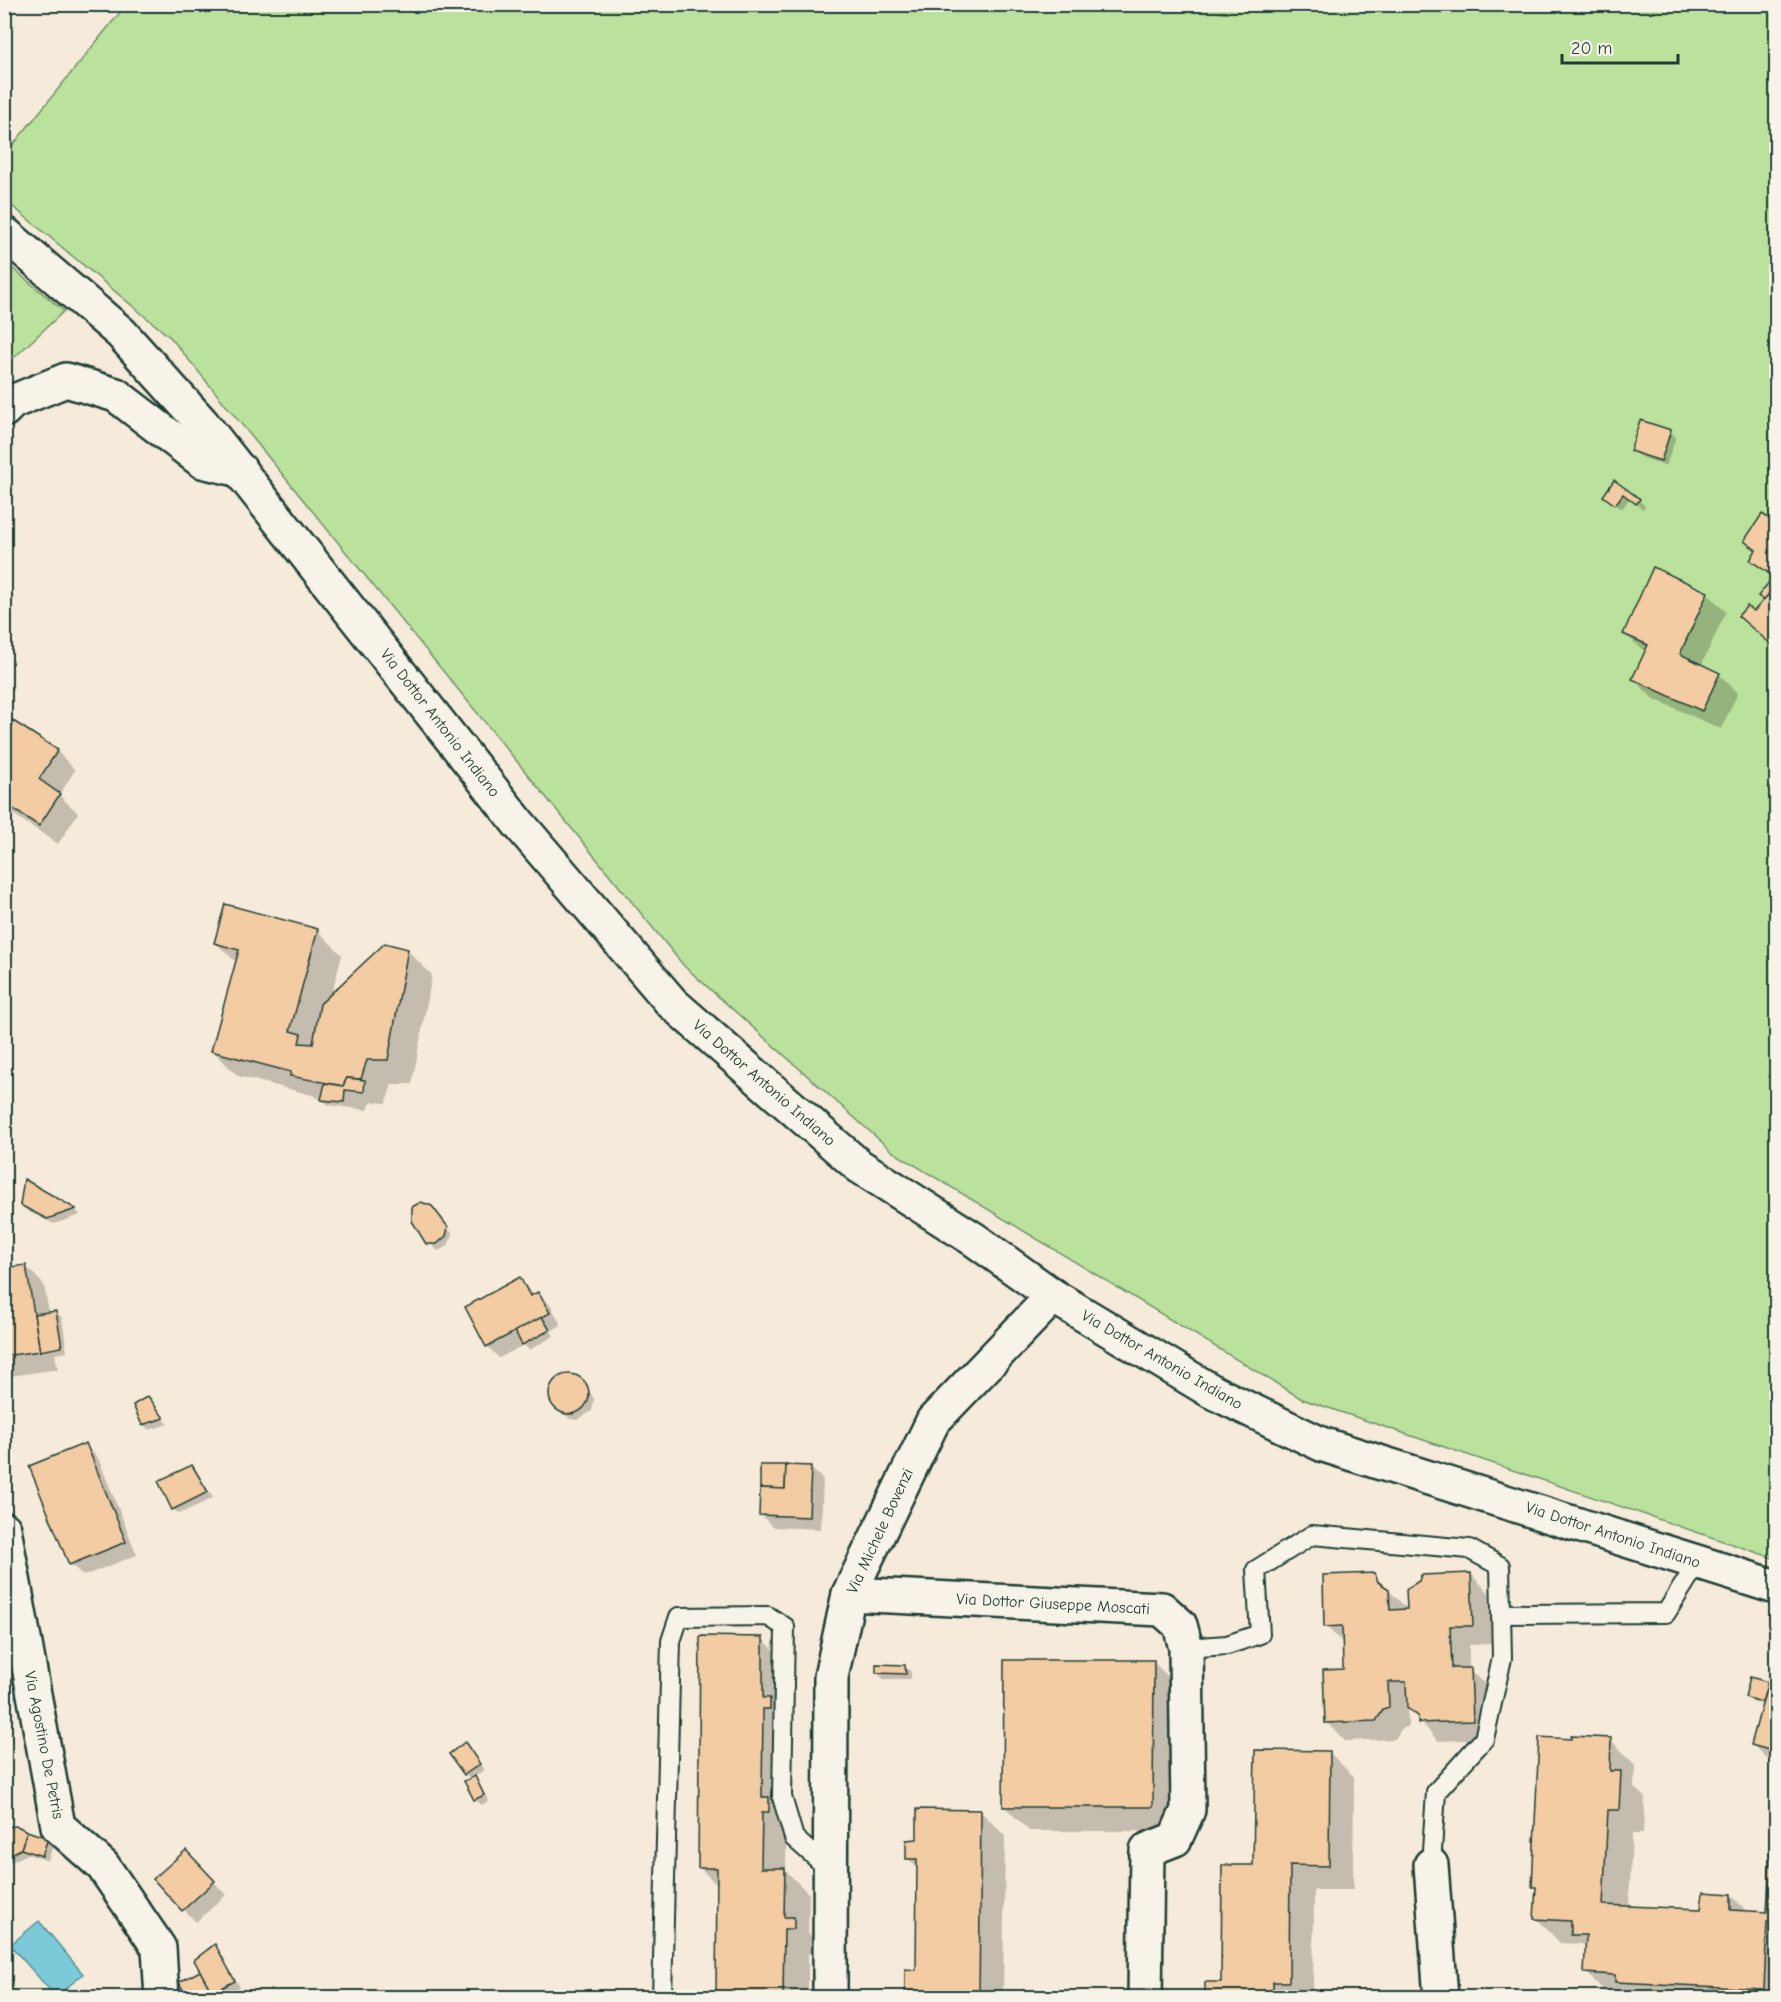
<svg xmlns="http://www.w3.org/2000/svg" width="1781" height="2002" font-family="'Comic Neue',sans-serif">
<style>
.green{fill:#bbe29d;stroke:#6d9068;stroke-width:1.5}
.water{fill:#7cc9da;stroke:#579198;stroke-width:1.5}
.shadow{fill:#0003}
.building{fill:#f3cca3;stroke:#1f3d34;stroke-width:1.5}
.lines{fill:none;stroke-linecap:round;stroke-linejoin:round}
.service-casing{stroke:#1f3d34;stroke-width:22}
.minor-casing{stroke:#1f3d34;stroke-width:38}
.secondary-casing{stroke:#1f3d34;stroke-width:38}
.service{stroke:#f7f3e8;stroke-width:18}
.minor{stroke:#f7f3e8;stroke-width:33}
.secondary{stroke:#f7f3e8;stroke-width:33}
.labels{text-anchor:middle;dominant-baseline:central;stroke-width:6;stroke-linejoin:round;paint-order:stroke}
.street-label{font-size:16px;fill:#1f3d34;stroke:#f7f3e8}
</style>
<rect width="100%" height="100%" fill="#f6ebda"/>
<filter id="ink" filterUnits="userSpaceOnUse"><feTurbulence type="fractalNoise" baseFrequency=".0167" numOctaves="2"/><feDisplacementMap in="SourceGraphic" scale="12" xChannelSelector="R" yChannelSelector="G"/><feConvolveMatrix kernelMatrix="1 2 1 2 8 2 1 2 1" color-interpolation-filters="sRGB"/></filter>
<g filter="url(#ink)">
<g class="green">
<path d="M 126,5 L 1776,5 L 1776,1559 L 1302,1399 L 893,1152 L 684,966 L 171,338 L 5,200 L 4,156 Z"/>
<path d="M 5,262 L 64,311 L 5,366 Z"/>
</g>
<path class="water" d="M 39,1921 L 83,1974 L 56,1997 L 10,1945 Z"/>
<g class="shadow">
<path d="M 1670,431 L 1676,437 L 1666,466 L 1638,456 L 1632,450 Z"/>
<path d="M 1614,482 L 1639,500 L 1645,506 L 1643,509 L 1629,499 L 1622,509 L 1610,501 Z"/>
<path d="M 1776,519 L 1776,597 L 1773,601 L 1776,604 L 1776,647 L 1746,622 L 1765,601 L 1760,596 L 1773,579 L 1752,560 L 1757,552 L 1745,541 Z"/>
<path d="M 1707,593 L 1726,612 L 1701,666 L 1719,674 L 1738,693 L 1721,729 L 1652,698 L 1634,679 L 1646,653 L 1625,634 Z"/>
<path d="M 4,716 L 57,751 L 75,770 L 59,795 L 78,813 L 58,844 L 4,808 Z"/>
<path d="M 317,930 L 342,955 L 331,996 L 407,950 L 432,975 L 412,1084 L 392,1084 L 386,1103 L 372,1102 L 367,1110 L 329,1105 L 312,1095 L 238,1076 L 213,1051 L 237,963 L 216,943 Z"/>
<path d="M 25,1181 L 76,1210 L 80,1215 L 54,1224 L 27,1211 L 21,1204 Z"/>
<path d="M 417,1205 L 433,1211 L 453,1234 L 448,1246 L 438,1251 L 422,1237 L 412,1213 Z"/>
<path d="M 26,1266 L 44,1285 L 49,1313 L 56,1312 L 62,1318 L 67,1352 L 55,1354 L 58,1369 L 4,1377 L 4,1270 Z"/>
<path d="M 520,1279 L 534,1295 L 538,1293 L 551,1306 L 561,1325 L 551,1331 L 554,1336 L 529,1350 L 524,1345 L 499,1358 L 487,1346 Z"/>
<path d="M 569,1376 L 581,1379 L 594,1399 L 592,1411 L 577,1420 L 570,1419 L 555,1406 L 550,1392 L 558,1379 Z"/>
<path d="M 153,1404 L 168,1424 L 149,1430 L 143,1424 Z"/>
<path d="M 85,1445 L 98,1458 L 137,1555 L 83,1576 L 71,1564 Z"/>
<path d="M 192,1466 L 213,1498 L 179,1514 L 173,1509 Z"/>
<path d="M 811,1468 L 823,1480 L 821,1529 L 773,1527 L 761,1515 Z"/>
<path d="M 1471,1574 L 1489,1593 L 1491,1644 L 1469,1645 L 1469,1670 L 1489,1688 L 1491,1739 L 1438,1741 L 1407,1706 L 1408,1727 L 1402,1728 L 1395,1739 L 1345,1741 L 1326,1722 L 1345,1670 L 1344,1644 L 1326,1626 L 1374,1575 L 1408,1610 Z"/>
<path d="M 762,1638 L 787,1663 L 787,1717 L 794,1724 L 794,1733 L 787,1733 L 786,1871 L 809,1894 L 808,1933 L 818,1943 L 818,1953 L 808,1954 L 808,1998 L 718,1998 L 719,1887 L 699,1867 Z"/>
<path d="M 1776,1657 L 1776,1760 L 1765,1757 L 1753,1745 L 1763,1705 L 1752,1702 L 1746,1696 L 1767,1683 L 1769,1685 Z"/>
<path d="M 1153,1662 L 1178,1686 L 1178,1831 L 1029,1831 L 1005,1807 Z"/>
<path d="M 905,1666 L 911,1672 L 911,1679 L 883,1679 L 878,1673 Z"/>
<path d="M 1611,1740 L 1635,1765 L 1634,1787 L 1645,1798 L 1643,1834 L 1632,1834 L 1629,1907 L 1703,1911 L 1731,1895 L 1748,1913 L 1769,1914 L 1772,1841 L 1776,1842 L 1776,1998 L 1610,1997 L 1586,1972 L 1587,1949 L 1582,1944 L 1560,1943 L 1536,1918 L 1537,1890 L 1533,1886 Z"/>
<path d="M 470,1750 L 484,1770 L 474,1777 L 489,1801 L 481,1805 L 475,1799 L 471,1779 L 465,1774 Z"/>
<path d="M 1329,1752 L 1354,1777 L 1353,1890 L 1314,1890 L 1313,1998 L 1206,1998 L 1223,1984 L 1255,1867 Z"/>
<path d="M 980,1811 L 1005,1836 L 1003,1998 L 914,1998 L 907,1990 L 917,1971 L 918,1869 L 908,1858 L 918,1840 Z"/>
<path d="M 4,1828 L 48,1839 L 53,1845 L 48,1861 L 28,1854 L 4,1865 Z"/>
<path d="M 198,1864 L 226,1895 L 196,1922 L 156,1880 Z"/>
<path d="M 215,1946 L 240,1987 L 220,1998 L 189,1998 Z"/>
</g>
<g class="building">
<path d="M 1640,420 L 1671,430 L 1661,461 L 1630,451 Z"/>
<path d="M 1614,480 L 1640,499 L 1636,504 L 1623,494 L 1615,505 L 1603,496 Z"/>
<path d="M 1762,514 L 1773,521 L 1776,517 L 1776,578 L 1750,560 L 1756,550 L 1744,541 Z"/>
<path d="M 1653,567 L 1708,592 L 1680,654 L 1720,673 L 1702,711 L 1632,679 L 1648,645 L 1623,634 Z"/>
<path d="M 1774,576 L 1776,584 L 1764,600 L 1758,596 Z"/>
<path d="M 1768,595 L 1776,602 L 1776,640 L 1772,645 L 1738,616 L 1747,606 L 1754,611 Z"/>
<path d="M 4,715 L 58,750 L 39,779 L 60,794 L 39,826 L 4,803 Z"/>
<path d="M 225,904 L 318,929 L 290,1031 L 301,1034 L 299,1043 L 313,1044 L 320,1004 L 385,943 L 408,949 L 388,1060 L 367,1060 L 361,1079 L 347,1078 L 343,1086 L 290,1076 L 291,1072 L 211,1051 L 239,950 L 214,943 Z"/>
<path d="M 347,1078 L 365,1080 L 364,1092 L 345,1090 L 344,1102 L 321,1100 L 325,1083 L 343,1086 Z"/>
<path d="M 24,1179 L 76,1209 L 47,1219 L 20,1205 Z"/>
<path d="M 421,1202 L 432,1206 L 448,1227 L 446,1236 L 437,1244 L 426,1244 L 412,1221 L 412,1207 Z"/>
<path d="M 26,1265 L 40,1351 L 4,1356 L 4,1268 Z"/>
<path d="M 520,1277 L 530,1296 L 538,1292 L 550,1313 L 486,1347 L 465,1307 Z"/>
<path d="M 56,1311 L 62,1347 L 40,1351 L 34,1314 Z"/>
<path d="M 542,1317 L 550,1330 L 522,1345 L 515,1331 Z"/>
<circle cx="569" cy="1394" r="20"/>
<path d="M 148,1396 L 164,1418 L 142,1425 L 133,1405 Z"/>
<path d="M 86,1443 L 126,1542 L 69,1565 L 29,1466 Z"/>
<path d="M 192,1465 L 208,1492 L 172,1510 L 158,1481 Z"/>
<path d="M 760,1465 L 786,1465 L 785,1489 L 760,1488 Z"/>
<path d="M 786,1465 L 811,1466 L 809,1517 L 759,1515 L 760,1488 L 785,1489 Z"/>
<path d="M 1375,1573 L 1378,1582 L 1389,1589 L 1390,1610 L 1407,1609 L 1406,1589 L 1419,1581 L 1421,1575 L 1471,1573 L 1473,1626 L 1450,1626 L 1452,1668 L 1471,1668 L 1473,1721 L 1418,1723 L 1418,1716 L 1407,1708 L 1406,1682 L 1388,1682 L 1389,1708 L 1383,1710 L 1376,1721 L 1325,1723 L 1323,1670 L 1343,1669 L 1342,1626 L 1324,1627 L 1323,1575 Z"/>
<path d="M 700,1636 L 763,1637 L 763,1698 L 770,1698 L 770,1709 L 763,1709 L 762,1797 L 769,1797 L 769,1812 L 762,1812 L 761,1868 L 785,1868 L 784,1917 L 794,1917 L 794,1929 L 784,1929 L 783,1998 L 716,1998 L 717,1868 L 698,1868 Z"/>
<path d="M 1775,1656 L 1776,1656 L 1776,1752 L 1751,1745 Z"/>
<path d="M 1004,1660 L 1154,1660 L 1153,1807 L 1003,1807 Z"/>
<path d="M 876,1664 L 905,1665 L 906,1674 L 876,1673 Z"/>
<path d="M 1750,1677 L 1768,1682 L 1762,1702 L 1745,1697 Z"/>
<path d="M 1571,1736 L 1611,1738 L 1610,1771 L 1621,1771 L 1619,1810 L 1608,1810 L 1603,1905 L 1701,1909 L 1703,1892 L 1731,1894 L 1731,1910 L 1767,1912 L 1771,1840 L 1776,1840 L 1776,1922 L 1767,1922 L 1764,1989 L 1615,1982 L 1615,1975 L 1584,1973 L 1586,1935 L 1571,1935 L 1571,1921 L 1534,1919 L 1536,1887 L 1532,1887 L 1539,1737 L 1571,1739 Z"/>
<path d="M 465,1742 L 480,1764 L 464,1775 L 449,1754 Z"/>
<path d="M 1255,1750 L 1330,1751 L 1329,1866 L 1290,1865 L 1289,1982 L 1273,1982 L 1273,1998 L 1205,1998 L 1205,1982 L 1221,1982 L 1222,1865 L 1253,1865 Z"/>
<path d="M 475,1776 L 484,1795 L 474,1800 L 464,1781 Z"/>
<path d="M 917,1809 L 981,1810 L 979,1998 L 916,1998 L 916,1991 L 905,1991 L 905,1969 L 916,1970 L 917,1859 L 906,1859 L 906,1840 L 917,1839 Z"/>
<path d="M 17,1826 L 27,1831 L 21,1849 L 4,1858 L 4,1827 Z"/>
<path d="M 27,1831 L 48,1838 L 42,1856 L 21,1849 Z"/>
<path d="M 186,1850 L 215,1881 L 182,1911 L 153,1879 Z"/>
<path d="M 215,1944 L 235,1981 L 212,1993 L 194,1960 Z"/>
<path d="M 200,1971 L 212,1993 L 214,1998 L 187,1998 L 179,1982 Z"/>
</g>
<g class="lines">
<defs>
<g id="service">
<path d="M 1501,1614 L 1666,1613 L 1698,1562"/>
<path d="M 1186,1648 L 1227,1645 L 1260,1634 L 1256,1570 L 1312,1535 L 1469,1549 L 1500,1566 L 1502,1658 L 1484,1739 L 1436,1792 L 1431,1865"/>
<path d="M 662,1998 L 671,1641 L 679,1617 L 768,1616 L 785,1627 L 782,1797 L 794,1838 L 831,1871"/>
</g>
<g id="minor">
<path d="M 4,410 L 12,402 L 66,380 L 116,395 L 202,461 L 240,470"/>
<path d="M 4,1529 L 58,1826 L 103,1866 L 159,1948 L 162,1998"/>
<path d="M 849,1594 L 1162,1609 L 1180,1625 L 1186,1648 L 1188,1810 L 1175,1839 L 1147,1850 L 1145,1998"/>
<path d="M 1431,1865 L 1441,1998"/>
<path d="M 830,1998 L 831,1677 L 849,1594 L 933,1421 L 1053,1296"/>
</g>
<path id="secondary" d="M 4,233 L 121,333 L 202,423 L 519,824 L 672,1003 L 859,1166 L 975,1240 L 1053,1296 L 1213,1392 L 1321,1444 L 1776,1587"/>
</defs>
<use href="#service" class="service-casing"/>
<use href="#minor" class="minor-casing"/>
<use href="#secondary" class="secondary-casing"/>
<use href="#service" class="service"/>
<use href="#minor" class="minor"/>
<use href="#secondary" class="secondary"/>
</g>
</g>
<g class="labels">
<g class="street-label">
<text transform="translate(440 723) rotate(52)">Via Dottor Antonio Indiano</text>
<text transform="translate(764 1083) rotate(41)">Via Dottor Antonio Indiano</text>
<text transform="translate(1162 1360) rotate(30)">Via Dottor Antonio Indiano</text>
<text transform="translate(880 1531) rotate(-65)">Via Michele Bovenzi</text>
<text transform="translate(1613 1535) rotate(18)">Via Dottor Antonio Indiano</text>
<text transform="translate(1053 1604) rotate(3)">Via Dottor Giuseppe Moscati</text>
<text transform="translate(44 1745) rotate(79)">Via Agostino De Petris</text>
</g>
</g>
<rect width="1781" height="2002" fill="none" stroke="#f7f3e8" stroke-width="24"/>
<rect x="12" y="12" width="1757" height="1978" fill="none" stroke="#1f3d34" stroke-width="2" filter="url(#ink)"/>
<path d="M1562 54v9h116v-9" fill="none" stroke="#1f3d34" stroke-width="3"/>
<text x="1571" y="54" font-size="18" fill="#1f3d34" stroke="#f7f3e8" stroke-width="4.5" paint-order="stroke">20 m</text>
</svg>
